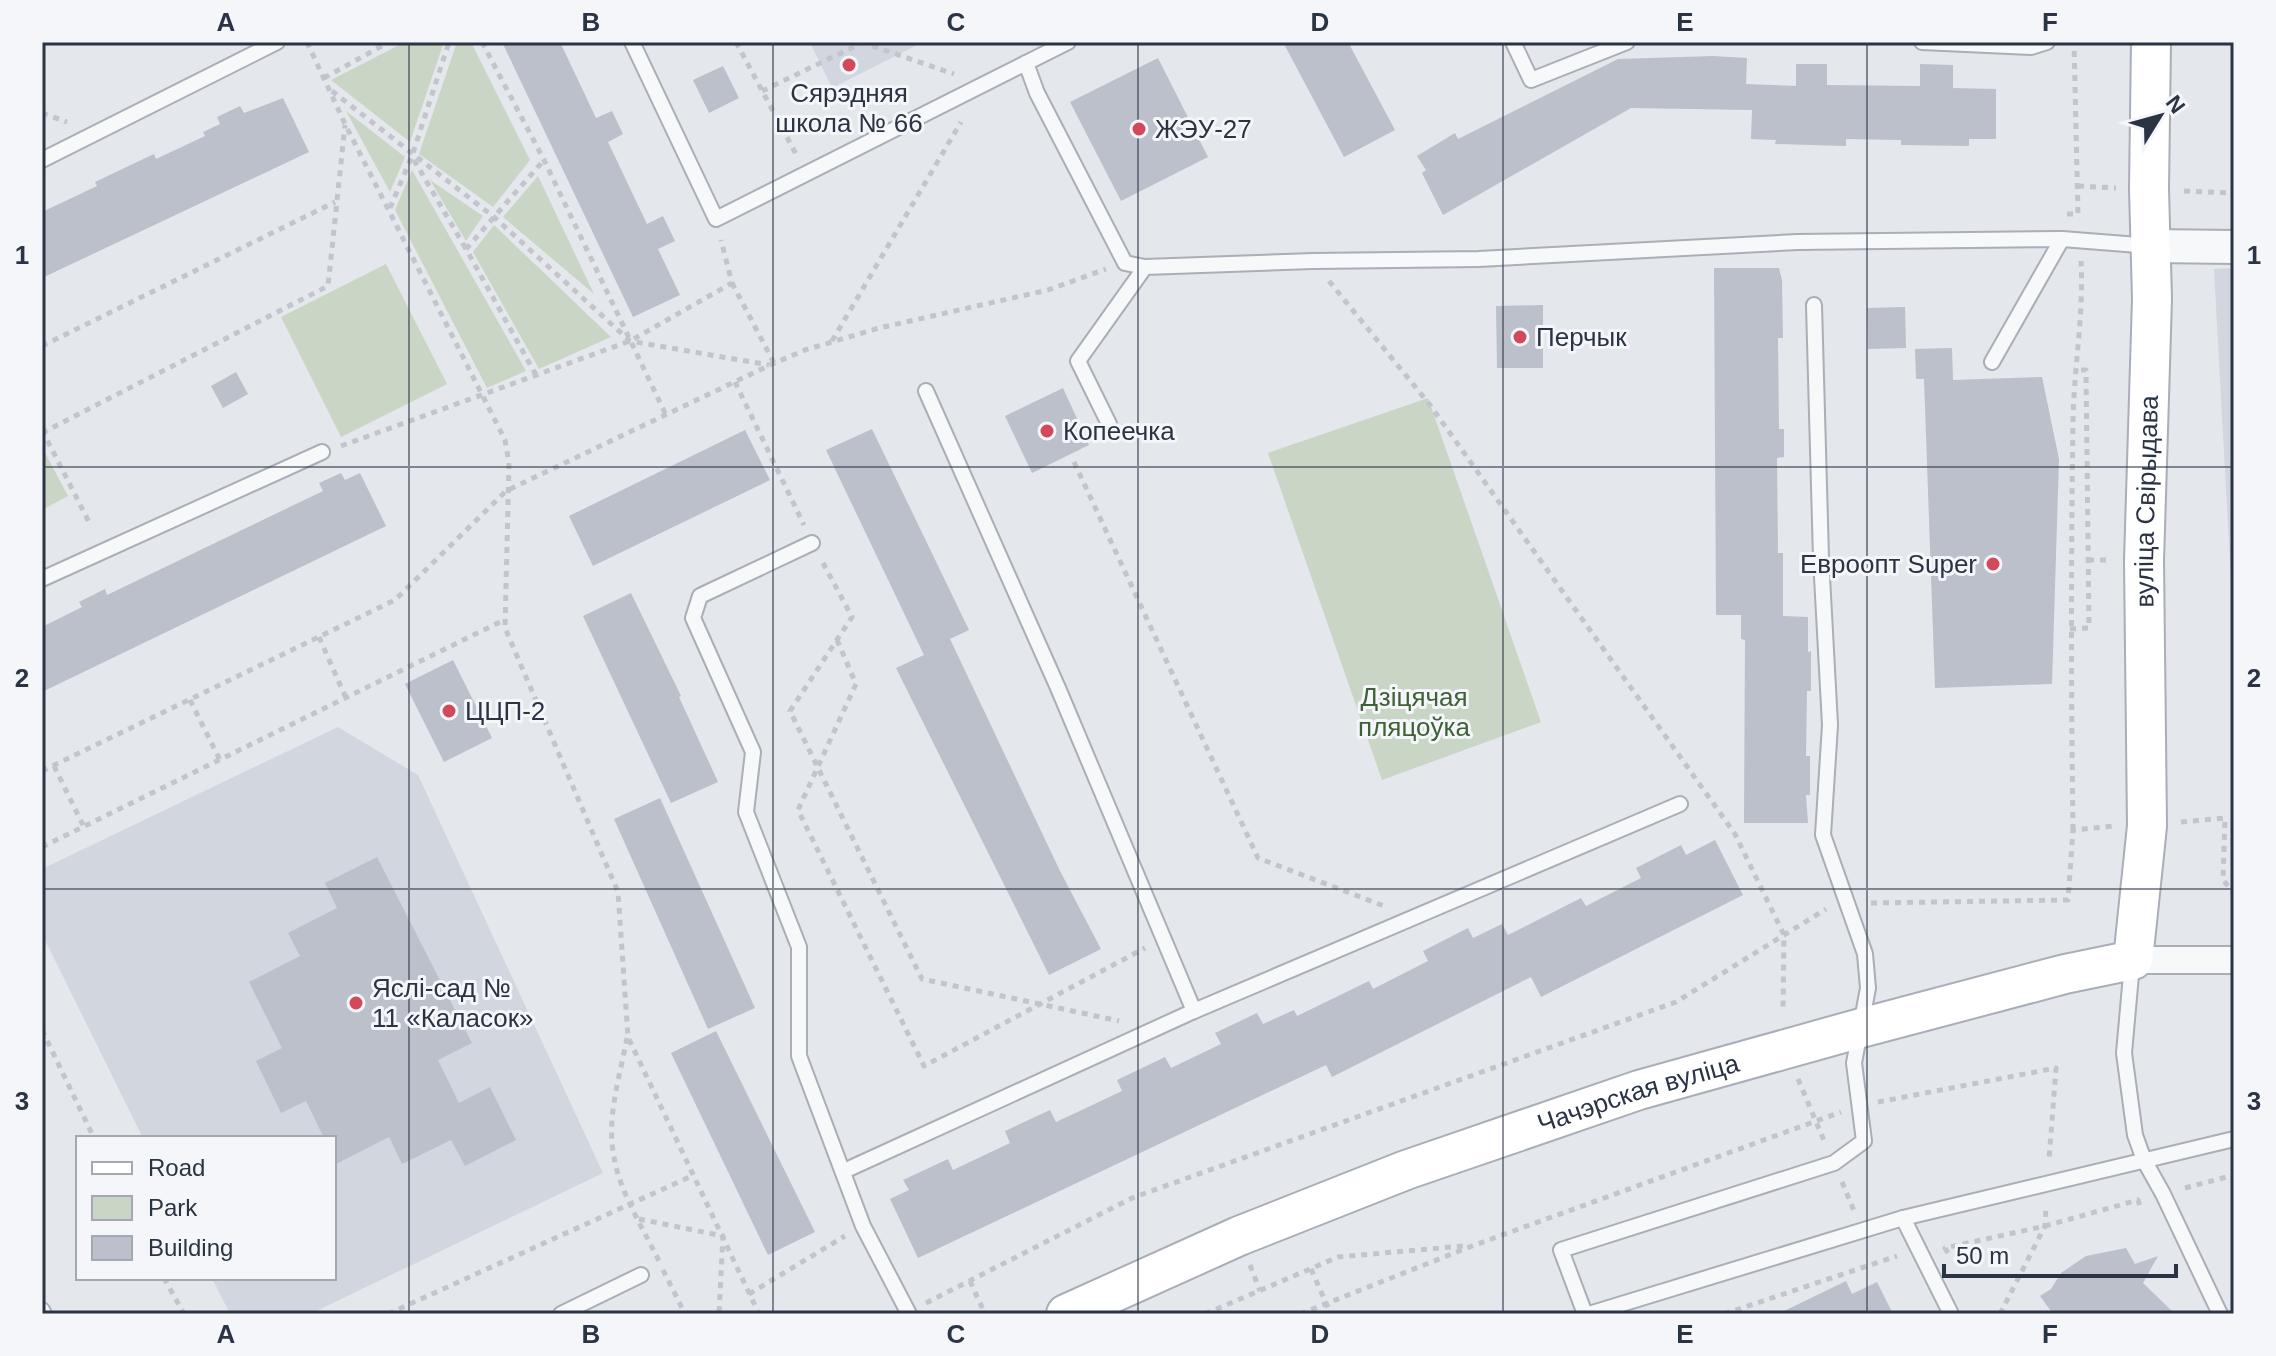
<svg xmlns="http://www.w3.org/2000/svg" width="2276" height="1356" font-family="Arial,sans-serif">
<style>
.built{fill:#d2d6de}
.green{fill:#c9d6c5}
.building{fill:#bbc0ca}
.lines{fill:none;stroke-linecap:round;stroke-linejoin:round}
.service-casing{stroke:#a9aeb7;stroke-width:18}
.minor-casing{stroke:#a9aeb7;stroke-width:30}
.tertiary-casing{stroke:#a9aeb7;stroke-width:36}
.secondary-casing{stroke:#a9aeb7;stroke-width:42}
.path{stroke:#c2c5cb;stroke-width:5;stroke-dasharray:6 6;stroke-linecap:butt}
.service{stroke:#f7f8fa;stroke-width:14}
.minor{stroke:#f7f8fa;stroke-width:26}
.tertiary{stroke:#f7f8fa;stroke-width:32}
.secondary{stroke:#fff;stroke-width:38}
.grid{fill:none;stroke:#2b3445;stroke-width:2;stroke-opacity:0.55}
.poi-dot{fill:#d1495b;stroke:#f4f6f9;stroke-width:3}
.labels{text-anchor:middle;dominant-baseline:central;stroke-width:6;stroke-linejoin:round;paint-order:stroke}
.poi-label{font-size:26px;fill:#2b3445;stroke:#f4f6f9;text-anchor:start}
.street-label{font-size:26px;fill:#2b3445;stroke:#f4f6f9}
.park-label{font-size:26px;fill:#3f6138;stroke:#f4f6f9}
.neatline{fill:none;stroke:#2b3445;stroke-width:3}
.grid-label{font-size:26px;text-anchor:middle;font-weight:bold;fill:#2b3445}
</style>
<rect width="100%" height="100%" fill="#e4e7ec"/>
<g class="built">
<path d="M 810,42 L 923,42 L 832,88 Z"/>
<path d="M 2234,268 L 2234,635 L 2214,269 Z"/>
<path d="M 338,727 L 418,775 L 603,1173 L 310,1314 L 230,1314 L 212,1278 L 334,1278 L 334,1138 L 143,1138 L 42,934 L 42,869 Z"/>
</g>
<g class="green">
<path d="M 405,42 L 444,42 L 410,142 L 331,80 Z"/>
<path d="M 457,42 L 471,42 L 530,160 L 493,207 L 419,154 Z"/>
<path d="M 346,111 L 405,157 L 390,192 Z"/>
<path d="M 412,170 L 526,371 L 487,388 L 395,210 Z"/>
<path d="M 538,176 L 594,294 L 503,217 Z"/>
<path d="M 430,180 L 483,216 L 466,241 Z"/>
<path d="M 494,225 L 611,337 L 539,369 L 473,252 Z"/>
<path d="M 386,264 L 447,384 L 341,437 L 281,317 Z"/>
<path d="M 1428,398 L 1541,722 L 1382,780 L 1268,453 Z"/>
<path d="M 42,447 L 68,496 L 42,510 Z"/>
</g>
<g class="building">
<path d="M 502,42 L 560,42 L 596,118 L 612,111 L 623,134 L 608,142 L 647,224 L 663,216 L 675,241 L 658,249 L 680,295 L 633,317 Z"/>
<path d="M 1283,42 L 1348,42 L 1395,130 L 1344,157 Z"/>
<path d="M 1713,56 L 1747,58 L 1746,84 L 1796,86 L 1796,64 L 1827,64 L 1827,85 L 1920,86 L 1920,64 L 1953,65 L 1953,88 L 1996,89 L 1996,139 L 1969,139 L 1969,146 L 1901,145 L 1901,140 L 1846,139 L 1846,146 L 1775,144 L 1776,140 L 1751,139 L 1752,110 L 1631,108 L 1443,215 L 1422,173 L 1426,170 L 1417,156 L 1455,133 L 1458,139 L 1618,59 Z"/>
<path d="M 1158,58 L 1208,157 L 1121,201 L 1070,102 Z"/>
<path d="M 723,66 L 739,98 L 709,113 L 693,80 Z"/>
<path d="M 283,98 L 309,152 L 42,278 L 42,212 L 97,186 L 95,182 L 137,162 L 154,154 L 156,159 L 205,136 L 203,132 L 220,124 L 217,117 L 240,106 L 244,113 Z"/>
<path d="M 1714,268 L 1779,268 L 1782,280 L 1783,338 L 1778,338 L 1779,429 L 1784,429 L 1784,457 L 1777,458 L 1778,553 L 1783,553 L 1783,616 L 1808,617 L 1808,652 L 1811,651 L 1811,691 L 1807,691 L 1806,756 L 1810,756 L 1810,795 L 1806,795 L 1808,823 L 1744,823 L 1745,640 L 1741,639 L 1741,615 L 1716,615 Z"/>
<path d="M 1543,305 L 1543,368 L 1497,368 L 1496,306 Z"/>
<path d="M 1905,307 L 1906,348 L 1868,349 L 1867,308 Z"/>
<path d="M 1952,348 L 1953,380 L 2042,377 L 2059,459 L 2052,684 L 1935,688 L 1924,379 L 1916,379 L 1915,349 Z"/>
<path d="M 236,372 L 248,394 L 223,408 L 211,386 Z"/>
<path d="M 1063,388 L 1089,445 L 1032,473 L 1005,416 Z"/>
<path d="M 872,429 L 969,630 L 950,639 L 1060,871 L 1101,949 L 1049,975 L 896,668 L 924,655 L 826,450 Z"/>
<path d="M 745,430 L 770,480 L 593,566 L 569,516 Z"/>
<path d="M 341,473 L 345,480 L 360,473 L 386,526 L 42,692 L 42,627 L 82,607 L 79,602 L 105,589 L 107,595 L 323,491 L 319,483 Z"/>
<path d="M 631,593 L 681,696 L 679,697 L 718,782 L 671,803 L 583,616 Z"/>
<path d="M 453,660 L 492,738 L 444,762 L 405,684 Z"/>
<path d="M 660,798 L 755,1008 L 708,1029 L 614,819 Z"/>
<path d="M 1715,840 L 1743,895 L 1541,997 L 1531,977 L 1332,1077 L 1326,1065 L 918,1258 L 890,1199 L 909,1190 L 903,1180 L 948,1159 L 953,1170 L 1010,1143 L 1005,1131 L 1050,1110 L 1056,1122 L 1084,1109 L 1122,1091 L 1117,1080 L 1165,1057 L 1171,1068 L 1221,1044 L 1215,1033 L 1257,1013 L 1263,1024 L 1294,1010 L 1297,1016 L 1369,981 L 1373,989 L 1428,961 L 1423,951 L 1468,928 L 1473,938 L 1502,924 L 1508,935 L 1581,898 L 1586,906 L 1641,878 L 1636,868 L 1681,845 L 1686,855 Z"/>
<path d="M 377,857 L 472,1043 L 438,1060 L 459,1103 L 490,1087 L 516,1140 L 465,1166 L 451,1140 L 402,1164 L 389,1137 L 334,1165 L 334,1138 L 324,1138 L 306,1101 L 281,1113 L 256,1061 L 282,1048 L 249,982 L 300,956 L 288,933 L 337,908 L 325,883 Z"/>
<path d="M 716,1031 L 815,1232 L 768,1255 L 671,1053 Z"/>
<path d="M 2126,1248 L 2135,1264 L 2158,1256 L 2143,1283 L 2175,1314 L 2053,1314 L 2040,1296 L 2051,1289 L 2061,1273 L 2086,1256 Z"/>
<path d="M 1846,1281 L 1852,1294 L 1877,1282 L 1893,1314 L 1778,1314 Z"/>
</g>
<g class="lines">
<defs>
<g id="service">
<path d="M 632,42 L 716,219 L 1026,63"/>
<path d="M 1068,42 L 1026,63 L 1037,93 L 1125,263 L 1145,267"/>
<path d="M 1513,42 L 1531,80 L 1627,42"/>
<path d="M 1922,42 L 2031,47 L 2047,42"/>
<path d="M 42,160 L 277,42"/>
<path d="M 1992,362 L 2062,239"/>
<path d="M 926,391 L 1058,688 L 1194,1011"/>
<path d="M 1109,424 L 1078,361 L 1145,267 L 1313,261 L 1479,259 L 1797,242 L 2062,239 L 2151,246"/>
<path d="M 812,543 L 700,596 L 693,618 L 753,752 L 746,812 L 799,947 L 799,1056 L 863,1226 L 909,1314"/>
<path d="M 42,579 L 322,452"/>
<path d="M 2132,964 L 2124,1053 L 2135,1135 L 2144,1160 L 2163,1194 L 2220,1314"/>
<path d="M 844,1171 L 1194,1011 L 1680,804"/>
<path d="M 42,1310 L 44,1314"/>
<path d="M 561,1314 L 641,1275"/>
<path d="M 1585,1314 L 1561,1250 L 1834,1163 L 1864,1141 L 1854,1063 L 1868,988 L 1865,954 L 1823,835 L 1830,725 L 1821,558 L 1814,305"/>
<path d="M 1589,1314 L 1903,1218"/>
<path d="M 1951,1314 L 1903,1218 L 2234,1139"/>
</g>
<path id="minor" d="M 2133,960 L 2234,960"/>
<path id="tertiary" d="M 2152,246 L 2234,247"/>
<g id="secondary">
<path id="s1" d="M 1066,1314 L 1239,1236 L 1406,1170 L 1639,1090 L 1861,1028 L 2065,974 L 2133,960 L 2147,826 L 2144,561 L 2152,299 L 2149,189 L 2151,42"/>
</g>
</defs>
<use href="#service" class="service-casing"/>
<use href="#minor" class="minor-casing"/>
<use href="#tertiary" class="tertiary-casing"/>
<use href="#secondary" class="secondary-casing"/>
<g class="path">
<path d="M 307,42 L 345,124 L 505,440 L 509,463 L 505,628 L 618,892 L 628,1037 L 759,1314"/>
<path d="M 482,42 L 544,160 L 666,415"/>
<path d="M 736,42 L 796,154"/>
<path d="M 861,42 L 954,74"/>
<path d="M 324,78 L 389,42"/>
<path d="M 332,91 L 494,217 L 630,341 L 769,365"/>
<path d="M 762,91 L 864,42"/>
<path d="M 42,113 L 67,122"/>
<path d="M 414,160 L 466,249"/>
<path d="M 2078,186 L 2116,188"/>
<path d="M 2184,191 L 2234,193"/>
<path d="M 390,208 L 412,156 L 449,42"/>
<path d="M 2067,214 L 2078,214 L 2074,42"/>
<path d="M 1329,281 L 1430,405 L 1735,834 L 1784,935 L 1783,1008"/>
<path d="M 732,283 L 774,363"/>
<path d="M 832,341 L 961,122"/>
<path d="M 42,346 L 335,202"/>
<path d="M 536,375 L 466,249 L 544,160"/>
<path d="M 735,382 L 804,525"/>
<path d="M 42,430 L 91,526"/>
<path d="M 42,433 L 328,286 L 345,125"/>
<path d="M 341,446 L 630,341 L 732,283 L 721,240"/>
<path d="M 1074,462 L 1258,858 L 1384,906"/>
<path d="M 2088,560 L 2111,560"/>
<path d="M 823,563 L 852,617 L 790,711 L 922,979 L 1119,1021"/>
<path d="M 2070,629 L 2089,628 L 2086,370 L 2074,370"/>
<path d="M 319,637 L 346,698"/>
<path d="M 837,640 L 856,684 L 798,810 L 924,1066 L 1145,948"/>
<path d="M 190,700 L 220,760"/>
<path d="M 54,766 L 84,827"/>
<path d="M 42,771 L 395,600 L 506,491 L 770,365 L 805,350 L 879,328 L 1048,290 L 1106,269"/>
<path d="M 2181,822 L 2225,818 L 2223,880 L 2234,893"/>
<path d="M 2073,830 C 2071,693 2071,557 2073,420 C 2074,367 2084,314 2081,261"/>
<path d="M 42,847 L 504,620"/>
<path d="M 1871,903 L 2068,900 L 2073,830 L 2114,826"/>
<path d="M 42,1030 L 94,1138"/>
<path d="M 627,1038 C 620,1076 606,1118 614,1157 C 620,1193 643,1228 659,1261"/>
<path d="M 1798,1079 L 1825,1143"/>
<path d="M 1878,1102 L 2056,1068 L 2049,1160"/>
<path d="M 1842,1182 L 1855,1213"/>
<path d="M 2185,1188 L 2234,1175"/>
<path d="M 639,1219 L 723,1236 L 719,1314"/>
<path d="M 1948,1253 L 1945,1248 L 2045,1226 L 2138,1200 L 2140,1206"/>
<path d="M 1250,1265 L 1260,1291"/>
<path d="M 1311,1269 L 1331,1314"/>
<path d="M 663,1270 L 685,1314"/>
<path d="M 164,1278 L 184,1314"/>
<path d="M 970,1281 L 985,1314"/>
<path d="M 749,1294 L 845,1236"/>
<path d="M 926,1303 L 1132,1198 L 1676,1002 L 1826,909"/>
<path d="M 388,1314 L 694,1175"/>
<path d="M 1205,1314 L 1338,1257 L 1463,1246"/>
<path d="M 1300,1314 L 1472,1246 L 1841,1112"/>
<path d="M 1724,1314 L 1897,1256"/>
<path d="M 2000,1314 L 2045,1226 L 2046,1206"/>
</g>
<use href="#service" class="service"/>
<use href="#minor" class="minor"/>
<use href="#tertiary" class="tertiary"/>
<use href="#secondary" class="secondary"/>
</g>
<path class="grid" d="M 409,42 L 409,1314M 773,42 L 773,1314M 1138,42 L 1138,1314M 1503,42 L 1503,1314M 1867,42 L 1867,1314M 42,467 L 2234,467M 42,889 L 2234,889"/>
<g class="poi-dot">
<circle cx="849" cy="65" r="8"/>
<circle cx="1139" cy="129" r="8"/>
<circle cx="1520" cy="337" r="8"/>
<circle cx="1047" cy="431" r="8"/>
<circle cx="1993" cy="564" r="8"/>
<circle cx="449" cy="711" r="8"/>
<circle cx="356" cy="1003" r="8"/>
</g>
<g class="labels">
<g class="poi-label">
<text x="849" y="93" text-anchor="middle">Сярэдняя<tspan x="849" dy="30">школа № 66</tspan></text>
<text x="1155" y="129">ЖЭУ-27</text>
<text x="1536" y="337">Перчык</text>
<text x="1063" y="431">Копеечка</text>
<text x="1977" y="564" text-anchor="end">Евроопт Super</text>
<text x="465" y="711">ЦЦП-2</text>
<text x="372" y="988">Яслі-сад №<tspan x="372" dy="30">11 «Каласок»</tspan></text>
</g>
<g class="street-label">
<text stroke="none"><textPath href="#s1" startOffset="1586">вуліца Свірыдава</textPath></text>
<text stroke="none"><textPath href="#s1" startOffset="614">Чачэрская вуліца</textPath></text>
</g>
<g class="park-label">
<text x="1414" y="697">Дзіцячая<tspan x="1414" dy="30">пляцоўка</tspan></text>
</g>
</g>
<rect width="2276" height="1356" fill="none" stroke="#f4f6f9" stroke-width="88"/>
<rect x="76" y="1136" width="260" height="144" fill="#f4f6f9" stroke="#a4a8b1" stroke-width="2"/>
<rect x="92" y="1162" width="40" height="12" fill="#ffffff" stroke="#a4a8b1" stroke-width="2"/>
<text x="148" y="1176" font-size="24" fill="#2b3445">Road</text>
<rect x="92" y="1196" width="40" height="24" fill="#c9d6c5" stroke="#a4a8b1" stroke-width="2"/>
<text x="148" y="1216" font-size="24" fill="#2b3445">Park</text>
<rect x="92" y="1236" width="40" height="24" fill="#bbc0ca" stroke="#a4a8b1" stroke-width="2"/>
<text x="148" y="1256" font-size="24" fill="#2b3445">Building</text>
<g transform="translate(2160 116) rotate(53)" stroke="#f4f6f9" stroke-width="6" paint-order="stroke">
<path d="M0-6L14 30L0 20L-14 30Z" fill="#2b3445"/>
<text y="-12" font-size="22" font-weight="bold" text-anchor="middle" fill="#2b3445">N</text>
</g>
<path d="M1944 1264v12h232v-12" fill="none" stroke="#2b3445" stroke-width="4"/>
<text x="1956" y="1264" font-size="24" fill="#2b3445" stroke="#f4f6f9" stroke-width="6" paint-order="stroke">50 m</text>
<rect x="44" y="44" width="2188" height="1268" class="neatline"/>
<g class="grid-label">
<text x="226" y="31">A</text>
<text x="591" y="31">B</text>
<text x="956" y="31">C</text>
<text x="1320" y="31">D</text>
<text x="1685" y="31">E</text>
<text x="2050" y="31">F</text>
<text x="22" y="264">1</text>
<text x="2254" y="264">1</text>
<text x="22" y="687">2</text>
<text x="2254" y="687">2</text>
<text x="22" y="1110">3</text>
<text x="2254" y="1110">3</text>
<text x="226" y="1343">A</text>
<text x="591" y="1343">B</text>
<text x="956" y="1343">C</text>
<text x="1320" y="1343">D</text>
<text x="1685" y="1343">E</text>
<text x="2050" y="1343">F</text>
</g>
</svg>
